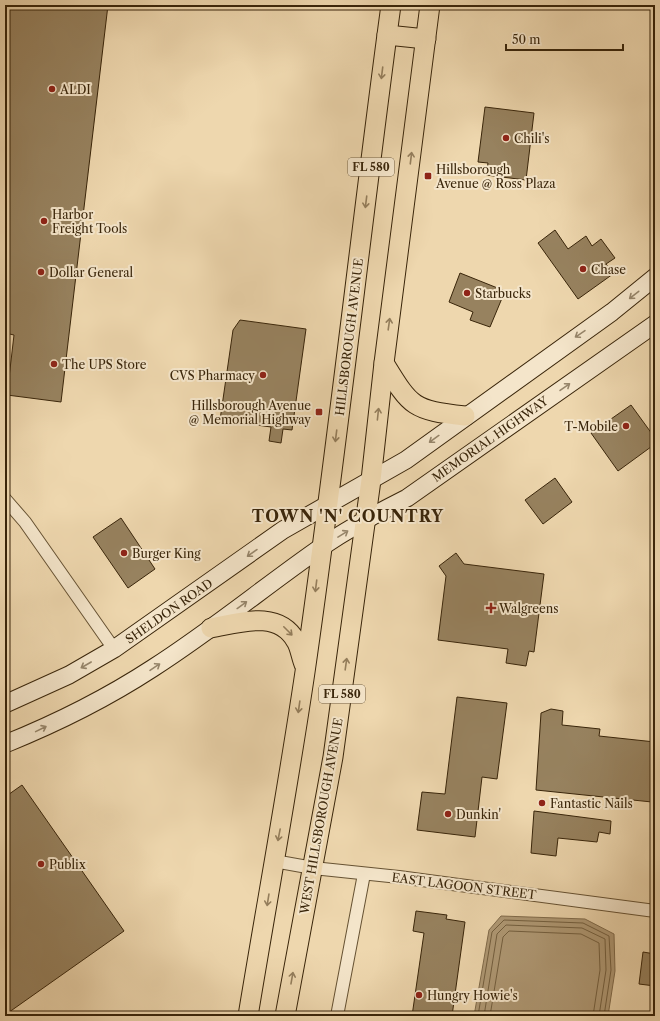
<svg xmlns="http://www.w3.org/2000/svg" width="660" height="1021" font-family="'Libre Caslon Text',serif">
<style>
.water{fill:#b09a76;stroke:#806b4b}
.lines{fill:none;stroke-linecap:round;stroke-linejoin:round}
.shore{stroke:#746040;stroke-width:1}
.building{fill:#97825f;stroke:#39250a}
.minor-casing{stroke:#665233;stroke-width:14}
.secondary-casing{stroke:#39250a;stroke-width:19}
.primary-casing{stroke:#39250a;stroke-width:21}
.minor{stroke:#f4e5ca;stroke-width:12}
.secondary{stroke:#f4e5ca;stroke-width:17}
.primary{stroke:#eed7ae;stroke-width:19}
.oneway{stroke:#947e5c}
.oneway2{stroke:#96856a}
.poi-dot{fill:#8f2418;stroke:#f4e5ca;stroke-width:1.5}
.labels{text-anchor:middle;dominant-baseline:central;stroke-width:4;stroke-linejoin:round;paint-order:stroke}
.shield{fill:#f4e5ca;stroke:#715f44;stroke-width:1}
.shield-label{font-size:11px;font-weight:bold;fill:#39250a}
.poi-label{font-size:12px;fill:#39250a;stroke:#f4e5ca;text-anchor:start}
.street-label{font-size:12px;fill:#39250a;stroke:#f4e5ca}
.district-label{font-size:16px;font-weight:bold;letter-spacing:1px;fill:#39250a;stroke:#f4e5ca}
</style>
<rect width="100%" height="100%" fill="#eed7ae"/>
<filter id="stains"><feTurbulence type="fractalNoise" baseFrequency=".005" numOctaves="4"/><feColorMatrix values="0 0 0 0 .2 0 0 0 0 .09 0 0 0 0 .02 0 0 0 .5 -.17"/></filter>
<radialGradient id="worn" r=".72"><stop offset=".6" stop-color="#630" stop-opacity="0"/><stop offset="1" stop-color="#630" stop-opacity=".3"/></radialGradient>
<path class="water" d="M 501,916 L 585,919 L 614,934 L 615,971 L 608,1016 L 474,1016 L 489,930 Z"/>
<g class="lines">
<g class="shore">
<path d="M 478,1016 L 492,932 L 504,920 L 583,923 L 609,936 L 611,970 L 604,1016"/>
<path d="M 484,1016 L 497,934 L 506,925 L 582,928 L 605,939 L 606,970 L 599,1016"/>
<path d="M 490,1016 L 503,937 L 509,931 L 581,934 L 599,943 L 600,970 L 593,1016"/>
</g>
</g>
<g class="building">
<path d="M 5,5 L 108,5 L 61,402 L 7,395 L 14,335 L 5,333 Z"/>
<path d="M 485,107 L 534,113 L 526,180 L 486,175 L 488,163 L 478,162 Z"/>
<path d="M 555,230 L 568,249 L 586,236 L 592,246 L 601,239 L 615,258 L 606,264 L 613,274 L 578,299 L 538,243 Z"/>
<path d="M 460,273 L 505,291 L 490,327 L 470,320 L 473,312 L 449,302 Z"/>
<path d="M 240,320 L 306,329 L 292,430 L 283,429 L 281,443 L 269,441 L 271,427 L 220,420 L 233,330 Z"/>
<path d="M 631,405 L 655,438 L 655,444 L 618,471 L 591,433 Z"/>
<path d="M 555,478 L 572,502 L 543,524 L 525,500 Z"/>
<path d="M 121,518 L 155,569 L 128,588 L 93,537 Z"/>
<path d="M 456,553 L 464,564 L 544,574 L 534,652 L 529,651 L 526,666 L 506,663 L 508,649 L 438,640 L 446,576 L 439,566 Z"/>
<path d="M 457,697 L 507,703 L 497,779 L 482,777 L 475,837 L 417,830 L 422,792 L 445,794 Z"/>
<path d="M 551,709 L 563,711 L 562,725 L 600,729 L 599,736 L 655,742 L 655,773 L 652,802 L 536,790 L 541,713 Z"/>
<path d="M 22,785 L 124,931 L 5,1015 L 5,797 Z"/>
<path d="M 534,811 L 611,821 L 610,834 L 599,832 L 597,842 L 558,838 L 556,856 L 531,853 Z"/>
<path d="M 416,911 L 447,915 L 446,919 L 465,922 L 452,1016 L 412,1016 L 424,933 L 413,931 Z"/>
<path d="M 643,952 L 655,954 L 655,986 L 639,984 Z"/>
</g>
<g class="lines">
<defs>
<g id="minor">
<path d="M 5,499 L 25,522 L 114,649"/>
<path d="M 274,861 L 313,868 L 399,877 L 655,911"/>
<path d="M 337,1016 L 364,874"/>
</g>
<g id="secondary">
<path d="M 5,704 L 69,675 L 114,649 L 283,530 L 406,460 L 612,312 L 655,277"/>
<path d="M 5,744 C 57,723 107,698 153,668 C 211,631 264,587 320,548 C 348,529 377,513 407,498 L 655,324"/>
</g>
<g id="primary">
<path d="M 387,35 L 426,39"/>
<path d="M 384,363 C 411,407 412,410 465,416"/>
<path d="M 211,628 C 239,623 278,609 296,641 C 300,647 301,657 304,664"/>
<path d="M 248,1016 C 267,901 288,787 305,672 C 337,450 361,227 391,5"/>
<path d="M 285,1016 L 333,757 L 371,480 L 384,363 L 430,5"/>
</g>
</defs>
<use href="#minor" class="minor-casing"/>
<use href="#secondary" class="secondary-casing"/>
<use href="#primary" class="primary-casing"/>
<use href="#minor" class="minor"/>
<use href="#secondary" class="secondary"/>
<use href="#primary" class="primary"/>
</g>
<defs><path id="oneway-shaft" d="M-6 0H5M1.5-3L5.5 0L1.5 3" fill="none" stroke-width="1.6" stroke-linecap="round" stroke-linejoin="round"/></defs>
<g class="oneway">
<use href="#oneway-shaft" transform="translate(382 73) rotate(97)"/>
<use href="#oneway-shaft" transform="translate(411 158) rotate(-83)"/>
<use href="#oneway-shaft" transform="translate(366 202) rotate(97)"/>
<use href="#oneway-shaft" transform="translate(389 324) rotate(-82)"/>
<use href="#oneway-shaft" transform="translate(378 414) rotate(-84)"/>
<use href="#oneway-shaft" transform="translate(336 436) rotate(97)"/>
<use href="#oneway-shaft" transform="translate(316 586) rotate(97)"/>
<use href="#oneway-shaft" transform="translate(288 631) rotate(45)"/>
<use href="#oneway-shaft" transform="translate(346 664) rotate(-82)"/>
<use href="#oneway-shaft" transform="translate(299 707) rotate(98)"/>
<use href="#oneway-shaft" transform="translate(279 835) rotate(101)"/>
<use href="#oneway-shaft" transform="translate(268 900) rotate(99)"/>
<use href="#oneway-shaft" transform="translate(292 978) rotate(-80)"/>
</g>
<g class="oneway2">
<use href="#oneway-shaft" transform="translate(634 295) rotate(142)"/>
<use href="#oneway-shaft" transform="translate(580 334) rotate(146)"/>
<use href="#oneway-shaft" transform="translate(565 387) rotate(-35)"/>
<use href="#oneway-shaft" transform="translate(434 439) rotate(144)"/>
<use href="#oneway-shaft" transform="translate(343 534) rotate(-32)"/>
<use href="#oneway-shaft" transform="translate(252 553) rotate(145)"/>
<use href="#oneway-shaft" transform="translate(242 605) rotate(-36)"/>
<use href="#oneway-shaft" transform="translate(86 665) rotate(150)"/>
<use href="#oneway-shaft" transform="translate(155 667) rotate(-34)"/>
<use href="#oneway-shaft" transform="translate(41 729) rotate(-26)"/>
</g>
<g class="poi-dot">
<circle cx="52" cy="89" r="4"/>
<circle cx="506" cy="138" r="4"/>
<rect x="424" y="172" width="8" height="8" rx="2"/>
<circle cx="44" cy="221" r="4"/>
<circle cx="583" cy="269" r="4"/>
<circle cx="41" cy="272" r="4"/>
<circle cx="467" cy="293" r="4"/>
<circle cx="54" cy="364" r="4"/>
<circle cx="263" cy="375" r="4"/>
<rect x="315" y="408" width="8" height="8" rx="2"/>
<circle cx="626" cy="426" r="4"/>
<circle cx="124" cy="553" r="4"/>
<path d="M489 602h4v4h4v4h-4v4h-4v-4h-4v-4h4z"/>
<circle cx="542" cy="803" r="4"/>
<circle cx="448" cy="814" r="4"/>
<circle cx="41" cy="864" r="4"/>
<circle cx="419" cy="995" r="4"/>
</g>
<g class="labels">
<g class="shield">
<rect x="348" y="158" width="46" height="18" rx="3"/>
<rect x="319" y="685" width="46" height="18" rx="3"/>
</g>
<g class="shield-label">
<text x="371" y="167">FL 580</text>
<text x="342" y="694">FL 580</text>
</g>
<g class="poi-label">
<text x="60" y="89">ALDI</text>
<text x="514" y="138">Chili's</text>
<text x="436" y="169">Hillsborough<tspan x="436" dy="14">Avenue @ Ross Plaza</tspan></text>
<text x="52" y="214">Harbor<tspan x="52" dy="14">Freight Tools</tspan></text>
<text x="591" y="269">Chase</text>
<text x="49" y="272">Dollar General</text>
<text x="475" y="293">Starbucks</text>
<text x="62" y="364">The UPS Store</text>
<text x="255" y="375" text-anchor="end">CVS Pharmacy</text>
<text x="311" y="405" text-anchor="end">Hillsborough Avenue<tspan x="311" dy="14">@ Memorial Highway</tspan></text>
<text x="618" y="426" text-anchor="end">T-Mobile</text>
<text x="132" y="553">Burger King</text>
<text x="499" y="608">Walgreens</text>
<text x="550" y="803">Fantastic Nails</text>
<text x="456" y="814">Dunkin'</text>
<text x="49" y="864">Publix</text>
<text x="427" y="995">Hungry Howie's</text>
</g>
<g class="street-label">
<text transform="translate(349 337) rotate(-83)">HILLSBOROUGH AVENUE</text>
<text transform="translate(490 439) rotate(-35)">MEMORIAL HIGHWAY</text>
<text transform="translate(169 611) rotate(-35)">SHELDON ROAD</text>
<text transform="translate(321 816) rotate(-80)">WEST HILLSBOROUGH AVENUE</text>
<text transform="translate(464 886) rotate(7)">EAST LAGOON STREET</text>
</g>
<g class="district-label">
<text x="348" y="516">TOWN 'N' COUNTRY</text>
</g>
</g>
<rect width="660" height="1021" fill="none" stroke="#eed7ae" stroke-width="20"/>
<rect x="6" y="6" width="648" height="1009" fill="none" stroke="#39250a" stroke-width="2"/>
<rect x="10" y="10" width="640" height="1001" fill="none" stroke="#39250a"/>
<path d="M506 44v6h117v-6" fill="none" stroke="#39250a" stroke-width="2"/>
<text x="512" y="44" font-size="12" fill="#39250a" stroke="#f4e5ca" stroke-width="3" paint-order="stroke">50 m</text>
<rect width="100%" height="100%" filter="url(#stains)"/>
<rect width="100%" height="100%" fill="url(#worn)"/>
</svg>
